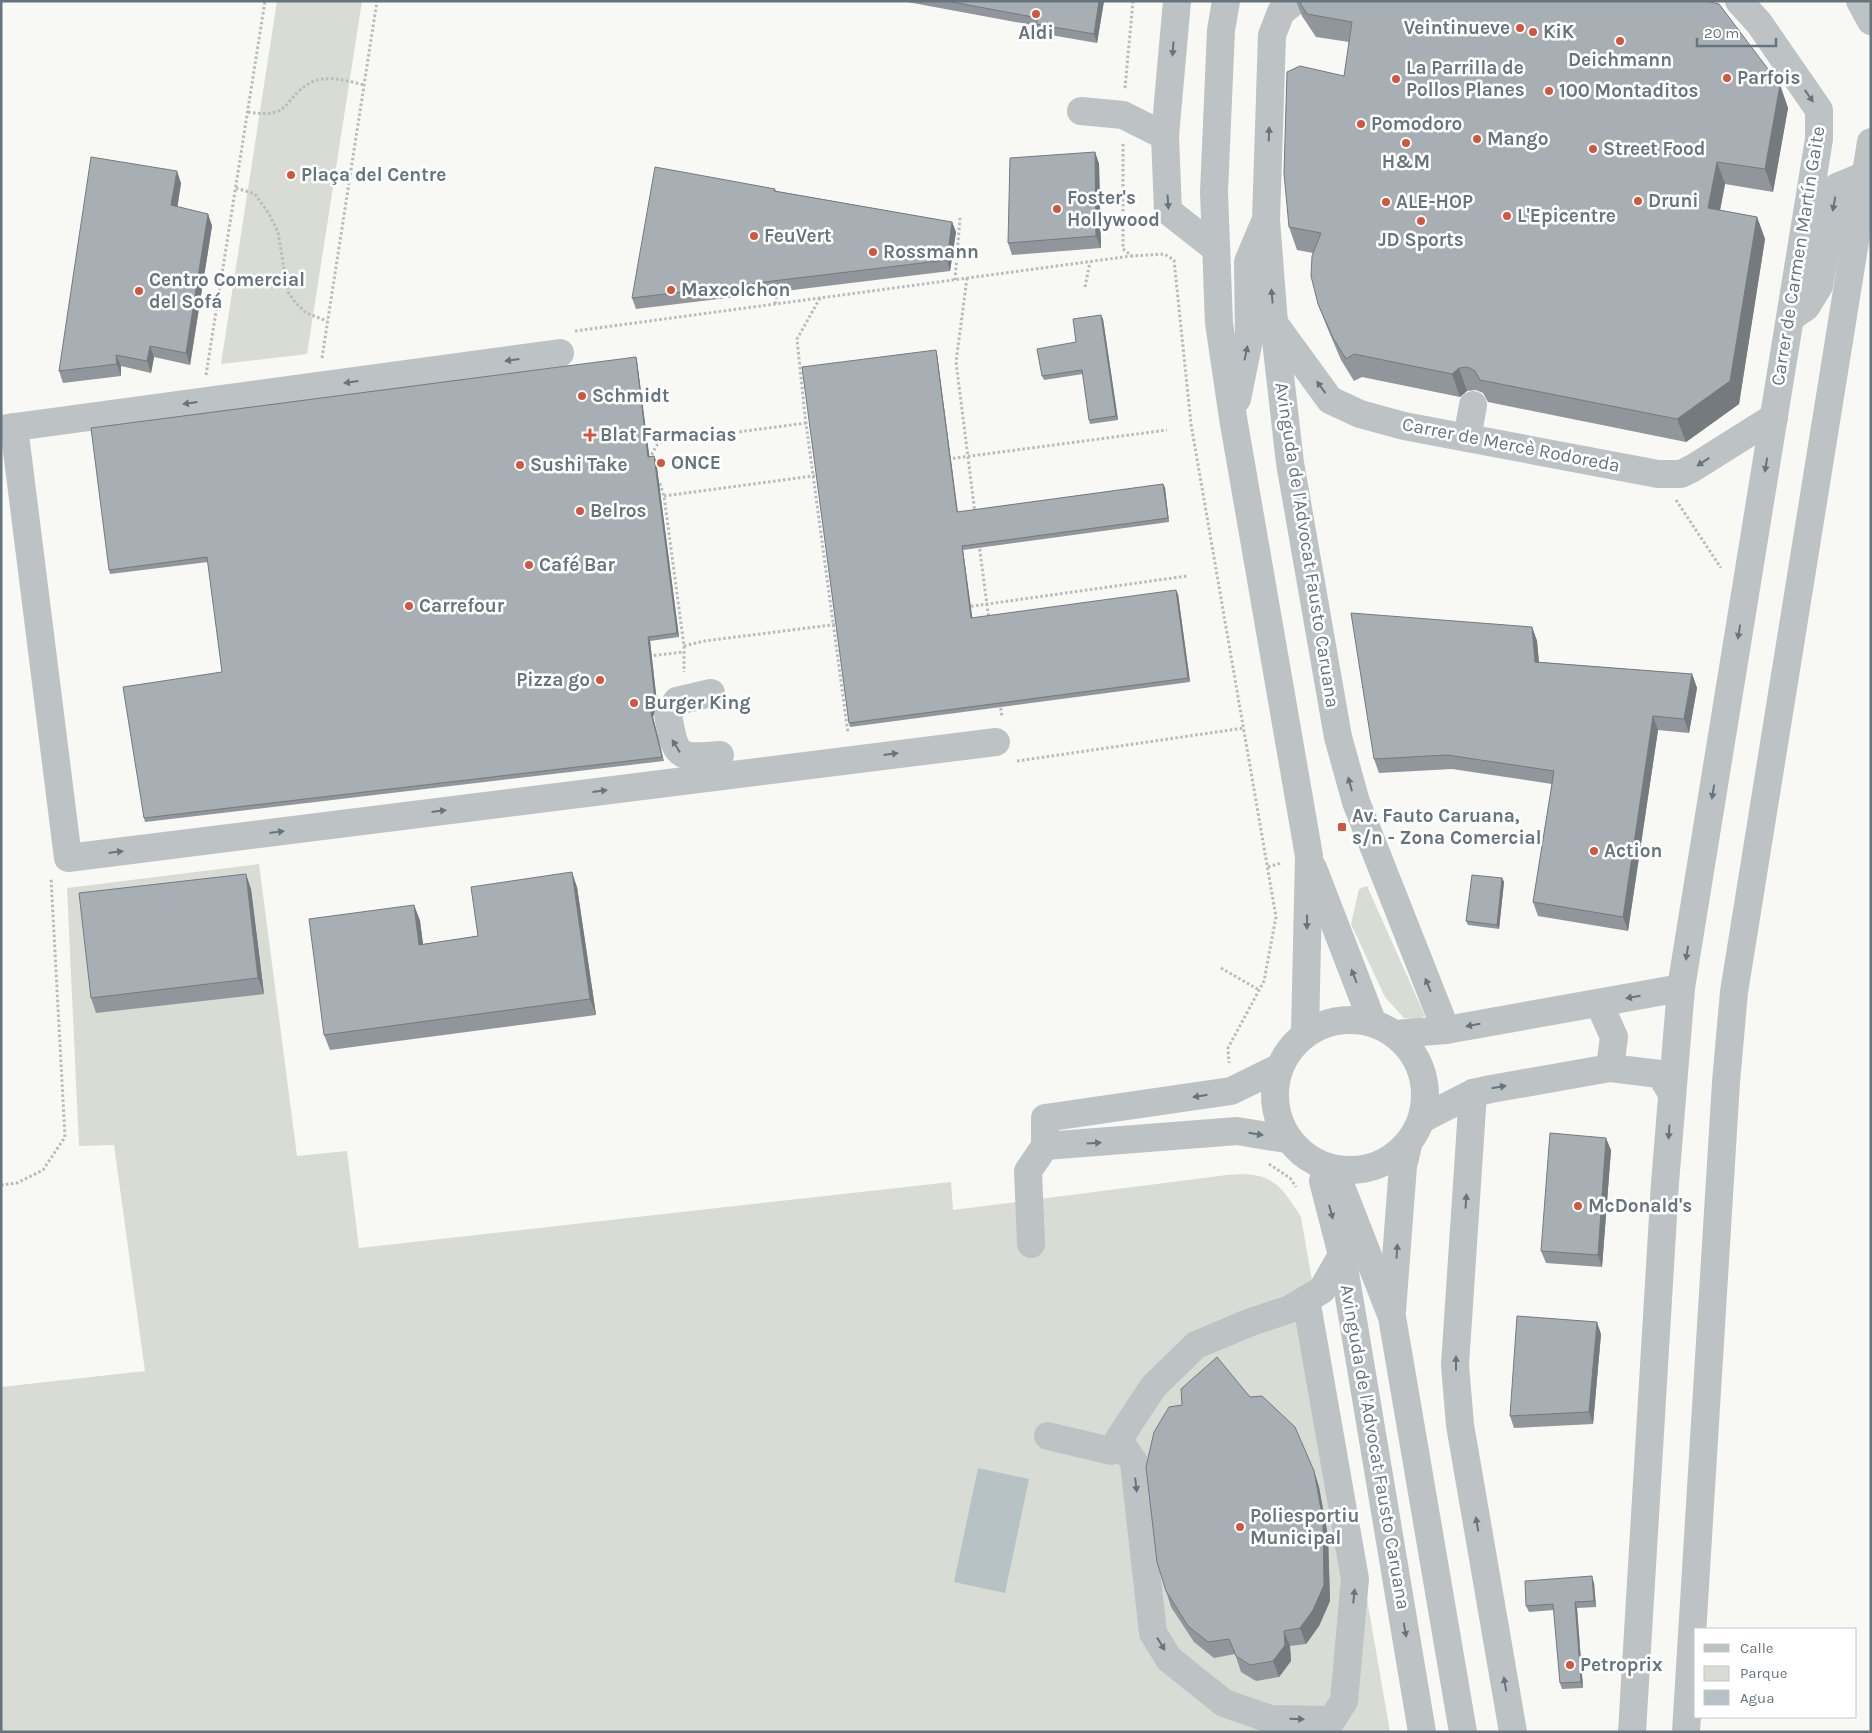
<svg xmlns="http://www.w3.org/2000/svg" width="1872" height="1733" font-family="Karla,sans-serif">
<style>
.green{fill:#d8dcd5}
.water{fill:#b6c2c5}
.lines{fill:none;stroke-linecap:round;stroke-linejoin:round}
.path{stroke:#b8bbbe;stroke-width:3;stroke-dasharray:2.5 2.5;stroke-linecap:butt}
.minor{stroke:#bdc2c5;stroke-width:28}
.wall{fill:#90969b}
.shaded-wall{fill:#757a7e}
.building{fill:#a7aeb4;stroke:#757a7e}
.oneway{fill:#66747d}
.poi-dot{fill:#d2563b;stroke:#fff;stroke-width:2}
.labels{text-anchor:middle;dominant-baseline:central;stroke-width:5;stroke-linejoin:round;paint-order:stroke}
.poi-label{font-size:19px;font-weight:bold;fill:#66747d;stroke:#fff;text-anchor:start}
.street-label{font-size:19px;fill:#66747d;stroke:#fff}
</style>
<rect width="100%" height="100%" fill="#f8f8f5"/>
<g class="green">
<path d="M 277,1 L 362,1 L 307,354 L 221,364 Z"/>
<path d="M 259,864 L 297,1156 L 347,1151 L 359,1248 L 951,1182 L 953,1210 L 1227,1175 C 1270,1171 1279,1182 1301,1217 L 1390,1732 L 1,1732 L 1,1387 L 145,1371 L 114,1145 L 79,1146 L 67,888 Z"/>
<path d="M 1367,886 L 1425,1016 L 1416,1020 L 1404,1018 L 1385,997 L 1351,924 L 1359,889 Z"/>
</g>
<path class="water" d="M 978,1468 L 1029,1479 L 1005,1593 L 954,1582 Z"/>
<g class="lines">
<g class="path">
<path d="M 1125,88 L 1133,1"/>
<path d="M 248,112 C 293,119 281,100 310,83 C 326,74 348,81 364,85"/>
<path d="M 1123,144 L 1123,249 L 1132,256 L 1164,254 L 1174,260 L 1191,424 L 1276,917 L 1264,981 L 1228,1048 L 1229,1063"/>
<path d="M 236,188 L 255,194 L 269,214 L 278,232 L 286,281 L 288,292 L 295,302 L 306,313 L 327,321"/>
<path d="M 967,278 L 956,362 L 975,513"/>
<path d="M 955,280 L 960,218"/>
<path d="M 1085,287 L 1090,262"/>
<path d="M 820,298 L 797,339 L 805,416 L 848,733"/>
<path d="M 775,304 L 777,289"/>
<path d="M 575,331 L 1131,256"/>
<path d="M 322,358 L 377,1"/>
<path d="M 206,375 L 265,1"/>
<path d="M 649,459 L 657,445 L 662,442 L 806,423"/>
<path d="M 948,459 L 1167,430"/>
<path d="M 656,480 L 660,484 L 664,496 L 684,646 L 684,672"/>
<path d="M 664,496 L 820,475"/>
<path d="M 1676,500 L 1721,568"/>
<path d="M 979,544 L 989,620"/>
<path d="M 966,607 L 1187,576"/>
<path d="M 684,646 L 704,641 L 839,624"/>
<path d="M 649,656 L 684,652"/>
<path d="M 1000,703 L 1002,717"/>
<path d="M 1017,761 L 1244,728"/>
<path d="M 1268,867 L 1281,863"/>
<path d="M 1221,968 L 1259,990"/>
<path d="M 1269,1164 L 1290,1178 L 1296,1187"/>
<path d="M 1,1185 L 17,1183 L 43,1170 L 65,1137 L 51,878"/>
</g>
<g class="minor">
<path d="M 1177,1 L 1165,136 L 1168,211 L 1215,248"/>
<path d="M 1226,1 L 1221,30 L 1214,192 L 1219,323 L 1233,418 L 1309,856 L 1305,1032"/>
<path d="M 1295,1 L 1281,12 L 1272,35 L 1266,220 L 1274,323 L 1290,463 L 1338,737 L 1356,802 L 1446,1030"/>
<path d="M 1860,1 L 1871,21"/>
<path d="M 1081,111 L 1123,115 L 1165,136"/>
<path d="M 1790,318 L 1806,307 L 1819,286 L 1837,187 L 1866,175"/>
<path d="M 1276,326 L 1330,400 L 1360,414 L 1404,426 L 1658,474 L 1681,474 L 1693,468 L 1774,417"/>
<path d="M 1237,399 L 1249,340 L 1248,262 L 1264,224"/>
<path d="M 14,427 L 68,858 L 996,742"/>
<path d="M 1,429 L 560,353"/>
<path d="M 1467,438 L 1473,405"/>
<path d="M 711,693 L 677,701 L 668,714 C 675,757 677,759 720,755"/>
<path d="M 1313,868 L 1372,1021"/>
<path d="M 1599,1003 L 1614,1037 L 1610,1068"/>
<circle cx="1350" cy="1095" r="75"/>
<path d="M 1396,1034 L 1446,1030 L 1681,988"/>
<path d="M 1473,1093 L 1455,1365 L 1460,1425 L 1513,1732"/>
<path d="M 1422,1119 L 1473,1093 L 1491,1089 L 1610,1068 L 1660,1074 L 1671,1092"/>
<path d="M 1045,1146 L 1237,1131 L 1286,1139"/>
<path d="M 1335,1171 L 1392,1317 L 1463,1732"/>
<path d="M 1323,1181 L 1342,1255 L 1422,1732"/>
<path d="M 1031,1244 L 1028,1171 L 1045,1146 L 1045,1118 L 1231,1091 L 1278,1068"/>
<path d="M 1392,1311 L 1403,1166 L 1408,1145"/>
<path d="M 1048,1436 L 1111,1451 L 1153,1387 L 1196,1345 L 1251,1322 L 1290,1309 L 1322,1290 L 1342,1255"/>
<path d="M 1119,1441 L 1134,1462 L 1153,1633 L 1169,1659 L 1224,1703 L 1270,1719 L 1332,1720 L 1344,1701 L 1355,1579 L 1306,1299"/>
<path d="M 1632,1732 L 1665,1183 L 1681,988 L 1819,139 L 1819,110 L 1759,23 L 1739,1"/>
<path d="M 1686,1732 L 1726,1082 L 1734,992 L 1871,142"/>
</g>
</g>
<g class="wall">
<path d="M 902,1 L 1104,1 L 1097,43 L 1039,33 L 1037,26 Z"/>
<path d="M 1296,1 L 1706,1 L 1780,85 L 1788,108 L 1773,192 L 1725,184 L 1720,210 L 1757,217 L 1765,239 L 1739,404 L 1686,442 L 1488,402 L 1483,393 L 1476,390 L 1467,391 L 1460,397 L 1362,377 L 1354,381 L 1341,360 L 1327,327 L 1318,304 L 1313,253 L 1297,250 L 1289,227 L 1344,76 L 1349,42 L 1316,37 L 1302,16 Z"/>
<path d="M 1095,152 L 1099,164 L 1101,248 L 1012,255 L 1008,243 Z"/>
<path d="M 181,183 L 177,207 L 208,214 L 212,226 L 190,365 L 154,357 L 151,373 L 121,366 L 121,376 L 63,383 L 59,371 Z"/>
<path d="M 775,189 L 776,191 L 952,222 L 956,232 L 950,271 L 636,309 L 632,298 Z"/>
<path d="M 1103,319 L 1118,420 L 1090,424 L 1089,420 L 1083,374 L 1044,380 L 1042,376 Z"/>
<path d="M 937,354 L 958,512 L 1163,484 L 1165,488 L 1169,522 L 963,550 L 972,618 L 1178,594 L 1190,682 L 850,727 L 849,723 Z"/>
<path d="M 636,357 L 637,361 L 649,456 L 656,460 L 679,637 L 650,641 L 657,703 L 653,717 L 664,761 L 145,822 L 144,818 L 222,672 L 208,562 L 110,574 L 109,570 Z"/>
<path d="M 1532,627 L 1537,641 L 1539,662 L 1692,674 L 1697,688 L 1689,733 L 1658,730 L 1628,931 L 1538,916 L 1533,902 L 1552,784 L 1452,769 L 1379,773 L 1374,759 Z"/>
<path d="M 1502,878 L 1504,882 L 1499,929 L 1468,925 L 1466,921 Z"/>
<path d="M 577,887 L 596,1015 L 330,1050 L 324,1035 L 414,905 L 420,921 L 423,944 L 478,936 Z"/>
<path d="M 251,889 L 264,994 L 96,1013 L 91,998 Z"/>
<path d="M 1611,1150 L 1602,1267 L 1546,1263 L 1541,1251 Z"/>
<path d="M 1601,1334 L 1593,1424 L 1514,1428 L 1510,1416 Z"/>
<path d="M 1250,1397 L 1314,1471 L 1319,1487 L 1328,1536 L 1330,1601 L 1319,1626 L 1306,1644 L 1290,1646 L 1291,1661 L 1279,1677 L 1256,1681 L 1241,1672 L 1235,1654 L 1214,1658 L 1194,1642 L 1171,1607 L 1166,1591 Z"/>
<path d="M 1594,1583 L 1596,1607 L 1577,1608 L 1583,1688 L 1562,1689 L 1560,1683 L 1554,1610 L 1529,1612 L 1526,1606 Z"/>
</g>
<g class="shaded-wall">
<path d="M 1099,1 L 1104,1 L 1097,43 L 1094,34 Z"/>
<path d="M 1780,85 L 1788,108 L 1773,192 L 1765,169 Z"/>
<path d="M 1095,152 L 1099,164 L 1101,248 L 1096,236 Z"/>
<path d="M 1717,162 L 1725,184 L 1716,231 L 1708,208 Z"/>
<path d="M 177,171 L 181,183 L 176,217 L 171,205 Z"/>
<path d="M 208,214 L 212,226 L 190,365 L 186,353 Z"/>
<path d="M 1757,217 L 1765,239 L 1739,404 L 1686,442 L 1677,419 Z"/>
<path d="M 952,222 L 956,232 L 950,271 L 947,260 Z"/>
<path d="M 1101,315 L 1103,319 L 1118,420 L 1116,416 Z"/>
<path d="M 150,346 L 154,357 L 151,373 L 147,361 Z"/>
<path d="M 936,350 L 937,354 L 958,516 L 957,512 Z"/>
<path d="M 116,355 L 121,366 L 121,376 L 117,364 Z"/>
<path d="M 636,357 L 637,361 L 650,461 L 648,457 Z"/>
<path d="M 1459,368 L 1467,391 L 1460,397 L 1452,374 Z"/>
<path d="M 654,456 L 656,460 L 679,637 L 677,633 Z"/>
<path d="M 1163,484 L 1165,488 L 1169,522 L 1168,518 Z"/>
<path d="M 962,546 L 963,550 L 973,622 L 971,618 Z"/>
<path d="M 1176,590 L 1178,594 L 1190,682 L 1188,678 Z"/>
<path d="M 1532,627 L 1537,641 L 1540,676 L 1535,662 Z"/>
<path d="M 648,637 L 650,641 L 657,703 L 653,717 L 664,761 L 651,713 Z"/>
<path d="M 1692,674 L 1697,688 L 1689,733 L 1684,719 Z"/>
<path d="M 1653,716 L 1658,730 L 1628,931 L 1623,917 Z"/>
<path d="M 572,872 L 577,887 L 596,1015 L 590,999 Z"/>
<path d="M 246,874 L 251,889 L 264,994 L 258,978 Z"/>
<path d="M 1502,878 L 1504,882 L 1499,929 L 1497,925 Z"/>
<path d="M 414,905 L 420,921 L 425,960 L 419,945 Z"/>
<path d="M 1606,1138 L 1611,1150 L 1602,1267 L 1598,1255 Z"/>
<path d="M 1597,1322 L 1601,1334 L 1593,1424 L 1589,1412 Z"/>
<path d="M 1314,1471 L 1319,1487 L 1328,1536 L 1330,1601 L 1319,1626 L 1306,1644 L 1300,1628 Z"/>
<path d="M 1592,1576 L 1594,1583 L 1596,1607 L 1594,1601 Z"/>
<path d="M 1575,1602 L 1577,1608 L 1583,1688 L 1581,1682 Z"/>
<path d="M 1284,1631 L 1290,1646 L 1291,1661 L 1279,1677 L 1273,1661 Z"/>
</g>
<g class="building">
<path d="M 947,1 L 1099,1 L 1094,34 L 1036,24 L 1038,18 Z"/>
<path d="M 1299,1 L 1706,1 L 1719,4 L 1780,85 L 1765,169 L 1717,162 L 1708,208 L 1757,217 L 1730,381 L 1677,419 L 1480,380 L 1475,371 L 1468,367 L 1459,368 L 1452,374 L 1354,354 L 1346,359 L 1333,338 L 1318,304 L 1311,276 L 1312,256 L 1321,233 L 1289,227 L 1284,173 L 1287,72 L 1300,66 L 1344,76 L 1352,22 L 1307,14 Z"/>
<path d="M 1095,152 L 1096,236 L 1008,243 L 1010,158 Z"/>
<path d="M 91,157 L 177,171 L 171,205 L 208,214 L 186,353 L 150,346 L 147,361 L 116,355 L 117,364 L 59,371 Z"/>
<path d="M 655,167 L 775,189 L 774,191 L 952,222 L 947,260 L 632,298 Z"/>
<path d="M 1101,315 L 1116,416 L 1089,420 L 1082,370 L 1042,376 L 1037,349 L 1076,342 L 1073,319 Z"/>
<path d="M 936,350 L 957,512 L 1163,484 L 1168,518 L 962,546 L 971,618 L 1176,590 L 1188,678 L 849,723 L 802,367 Z"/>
<path d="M 636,357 L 648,457 L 654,456 L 677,633 L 648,637 L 655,699 L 651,713 L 662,757 L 144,818 L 123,687 L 222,672 L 207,557 L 109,570 L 91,428 Z"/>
<path d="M 1351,613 L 1532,627 L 1535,662 L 1692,674 L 1684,719 L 1653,716 L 1623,917 L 1533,902 L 1554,771 L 1447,755 L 1374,759 Z"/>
<path d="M 572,872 L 590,999 L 324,1035 L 309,919 L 414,905 L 419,945 L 478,936 L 471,887 Z"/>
<path d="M 246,874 L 258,978 L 91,998 L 79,893 Z"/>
<path d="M 1472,875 L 1502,878 L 1497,925 L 1466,921 Z"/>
<path d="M 1550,1133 L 1606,1138 L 1598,1255 L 1541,1251 Z"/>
<path d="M 1517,1316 L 1597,1322 L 1589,1412 L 1510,1416 Z"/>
<path d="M 1217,1357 L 1250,1397 L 1262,1396 L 1295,1427 L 1314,1471 L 1323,1520 L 1324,1585 L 1313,1610 L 1300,1628 L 1284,1631 L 1285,1645 L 1273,1661 L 1250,1665 L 1236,1656 L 1229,1639 L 1208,1642 L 1188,1626 L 1166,1591 L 1157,1562 L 1146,1467 L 1154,1432 L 1169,1407 L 1182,1405 L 1181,1389 Z"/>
<path d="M 1592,1576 L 1594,1601 L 1575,1602 L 1581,1682 L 1560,1683 L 1553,1604 L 1526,1606 L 1525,1581 Z"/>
</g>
<defs><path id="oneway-solid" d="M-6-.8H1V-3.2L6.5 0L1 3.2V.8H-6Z" transform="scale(1.25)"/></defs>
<g class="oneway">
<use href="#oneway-solid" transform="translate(1173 49) rotate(94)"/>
<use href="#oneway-solid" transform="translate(1809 96) rotate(55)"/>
<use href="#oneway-solid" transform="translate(1269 134) rotate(-88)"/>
<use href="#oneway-solid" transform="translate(1168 202) rotate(86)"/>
<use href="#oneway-solid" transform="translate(1834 204) rotate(100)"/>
<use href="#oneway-solid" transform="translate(1272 296) rotate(-95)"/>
<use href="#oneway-solid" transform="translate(1246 353) rotate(-78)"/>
<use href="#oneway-solid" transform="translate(512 360) rotate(172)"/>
<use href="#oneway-solid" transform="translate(351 382) rotate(172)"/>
<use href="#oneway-solid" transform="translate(1321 387) rotate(-126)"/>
<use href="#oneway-solid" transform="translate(190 403) rotate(172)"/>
<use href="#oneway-solid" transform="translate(1703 462) rotate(147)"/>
<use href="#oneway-solid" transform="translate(1766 465) rotate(99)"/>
<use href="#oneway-solid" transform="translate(1739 632) rotate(99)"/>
<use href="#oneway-solid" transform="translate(676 746) rotate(-122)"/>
<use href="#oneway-solid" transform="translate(891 754) rotate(-7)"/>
<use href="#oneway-solid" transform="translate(1350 784) rotate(-105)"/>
<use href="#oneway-solid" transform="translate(600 791) rotate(-7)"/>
<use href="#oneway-solid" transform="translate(1713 792) rotate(99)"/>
<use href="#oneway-solid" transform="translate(439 811) rotate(-7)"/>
<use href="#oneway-solid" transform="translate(277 832) rotate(-7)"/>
<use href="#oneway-solid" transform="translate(116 852) rotate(-7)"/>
<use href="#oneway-solid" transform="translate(1307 922) rotate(91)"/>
<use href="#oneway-solid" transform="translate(1687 953) rotate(99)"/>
<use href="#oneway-solid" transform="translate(1354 976) rotate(-111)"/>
<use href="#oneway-solid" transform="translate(1428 985) rotate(-112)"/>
<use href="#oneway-solid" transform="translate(1633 997) rotate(170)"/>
<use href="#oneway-solid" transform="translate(1473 1025) rotate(170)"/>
<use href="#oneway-solid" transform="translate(1499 1087) rotate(-10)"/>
<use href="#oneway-solid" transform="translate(1200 1096) rotate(171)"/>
<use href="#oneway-solid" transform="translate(1669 1132) rotate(94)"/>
<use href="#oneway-solid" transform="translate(1256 1134) rotate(9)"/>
<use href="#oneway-solid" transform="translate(1094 1143) rotate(-4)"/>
<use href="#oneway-solid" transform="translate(1466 1201) rotate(-86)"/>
<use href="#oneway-solid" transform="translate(1331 1212) rotate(75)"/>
<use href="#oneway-solid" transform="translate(1397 1251) rotate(-86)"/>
<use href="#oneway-solid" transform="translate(1456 1363) rotate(-90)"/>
<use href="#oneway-solid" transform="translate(1136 1485) rotate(83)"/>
<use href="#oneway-solid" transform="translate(1477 1524) rotate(-100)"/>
<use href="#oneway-solid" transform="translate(1354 1596) rotate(-84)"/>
<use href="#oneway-solid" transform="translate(1405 1630) rotate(80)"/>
<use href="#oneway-solid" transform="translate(1161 1644) rotate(58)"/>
<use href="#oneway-solid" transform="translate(1505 1684) rotate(-100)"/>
<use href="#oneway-solid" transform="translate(1297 1719) rotate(1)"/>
</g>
<g class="poi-dot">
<circle cx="1036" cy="14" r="5"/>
<circle cx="1520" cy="28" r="5"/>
<circle cx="1533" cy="32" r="5"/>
<circle cx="1620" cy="41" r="5"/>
<circle cx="1727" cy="78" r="5"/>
<circle cx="1396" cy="79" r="5"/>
<circle cx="1549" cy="91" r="5"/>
<circle cx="1361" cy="124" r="5"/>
<circle cx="1477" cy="139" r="5"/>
<circle cx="1406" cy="143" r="5"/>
<circle cx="1593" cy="149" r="5"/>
<circle cx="291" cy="175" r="5"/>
<circle cx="1638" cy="201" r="5"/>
<circle cx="1386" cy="202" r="5"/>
<circle cx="1057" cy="209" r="5"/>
<circle cx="1507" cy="216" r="5"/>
<circle cx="1421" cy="221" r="5"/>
<circle cx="754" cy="236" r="5"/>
<circle cx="873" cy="252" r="5"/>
<circle cx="671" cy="290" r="5"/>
<circle cx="139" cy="291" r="5"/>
<circle cx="582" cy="396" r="5"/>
<path d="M587.5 427.5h5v5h5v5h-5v5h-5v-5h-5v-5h5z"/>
<circle cx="661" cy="463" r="5"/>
<circle cx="520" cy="465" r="5"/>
<circle cx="580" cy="511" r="5"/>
<circle cx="529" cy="565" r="5"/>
<circle cx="409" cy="606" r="5"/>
<circle cx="600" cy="680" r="5"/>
<circle cx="634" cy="703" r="5"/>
<rect x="1337" y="822" width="10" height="10" rx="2.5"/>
<circle cx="1594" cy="851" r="5"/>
<circle cx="1578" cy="1206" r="5"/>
<circle cx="1240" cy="1527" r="5"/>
<circle cx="1570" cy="1665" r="5"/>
</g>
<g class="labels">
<g class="poi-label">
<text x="1510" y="28" text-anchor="end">Veintinueve</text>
<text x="1543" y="32">KiK</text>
<text x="1036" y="33" text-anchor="middle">Aldi</text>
<text x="1620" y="60" text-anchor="middle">Deichmann</text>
<text x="1406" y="68">La Parrilla de<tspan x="1406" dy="22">Pollos Planes</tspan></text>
<text x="1737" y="78">Parfois</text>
<text x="1559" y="91">100 Montaditos</text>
<text x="1371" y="124">Pomodoro</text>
<text x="1487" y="139">Mango</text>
<text x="1603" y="149">Street Food</text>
<text x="1406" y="162" text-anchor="middle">H&amp;M</text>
<text x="301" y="175">Plaça del Centre</text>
<text x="1067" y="198">Foster's<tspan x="1067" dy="22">Hollywood</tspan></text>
<text x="1648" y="201">Druni</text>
<text x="1396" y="202">ALE-HOP</text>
<text x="1517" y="216">L'Epicentre</text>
<text x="764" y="236">FeuVert</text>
<text x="1421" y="240" text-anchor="middle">JD Sports</text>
<text x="883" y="252">Rossmann</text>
<text x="149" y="280">Centro Comercial<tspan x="149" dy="22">del Sofá</tspan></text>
<text x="681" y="290">Maxcolchon</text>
<text x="592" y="396">Schmidt</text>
<text x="600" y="435">Blat Farmacias</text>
<text x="671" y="463">ONCE</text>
<text x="530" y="465">Sushi Take</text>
<text x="590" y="511">Belros</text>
<text x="539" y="565">Café Bar</text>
<text x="419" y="606">Carrefour</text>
<text x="590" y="680" text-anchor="end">Pizza go</text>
<text x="644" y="703">Burger King</text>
<text x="1352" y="816">Av. Fauto Caruana,<tspan x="1352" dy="22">s/n - Zona Comercial</tspan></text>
<text x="1604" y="851">Action</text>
<text x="1588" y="1206">McDonald's</text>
<text x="1250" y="1516">Poliesportiu<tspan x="1250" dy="22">Municipal</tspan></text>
<text x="1580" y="1665">Petroprix</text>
</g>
<g class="street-label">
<text transform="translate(1798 256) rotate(-81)">Carrer de Carmen Martín Gaite</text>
<text transform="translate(1511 445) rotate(11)">Carrer de Mercè Rodoreda</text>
<text transform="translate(1307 545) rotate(81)">Avinguda de l'Advocat Fausto Caruana</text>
<text transform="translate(1375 1447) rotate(80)">Avinguda de l'Advocat Fausto Caruana</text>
</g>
</g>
<rect width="1872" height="1733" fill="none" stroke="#66747d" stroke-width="5"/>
<rect x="1694" y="1628" width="162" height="90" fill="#ffffff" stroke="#c2c7cb"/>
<rect x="1704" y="1644" width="25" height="8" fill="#bdc2c5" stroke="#c2c7cb"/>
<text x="1740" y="1653" font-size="15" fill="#66747d">Calle</text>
<rect x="1704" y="1666" width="25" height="15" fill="#d8dcd5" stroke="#c2c7cb"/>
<text x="1740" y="1678" font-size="15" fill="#66747d">Parque</text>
<rect x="1704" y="1690" width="25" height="15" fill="#b6c2c5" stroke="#c2c7cb"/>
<text x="1740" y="1703" font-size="15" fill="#66747d">Agua</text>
<path d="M1697 38v8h79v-8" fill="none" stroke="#66747d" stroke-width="2.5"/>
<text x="1704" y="38" font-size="15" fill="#66747d" stroke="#ffffff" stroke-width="4" paint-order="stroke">20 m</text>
</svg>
